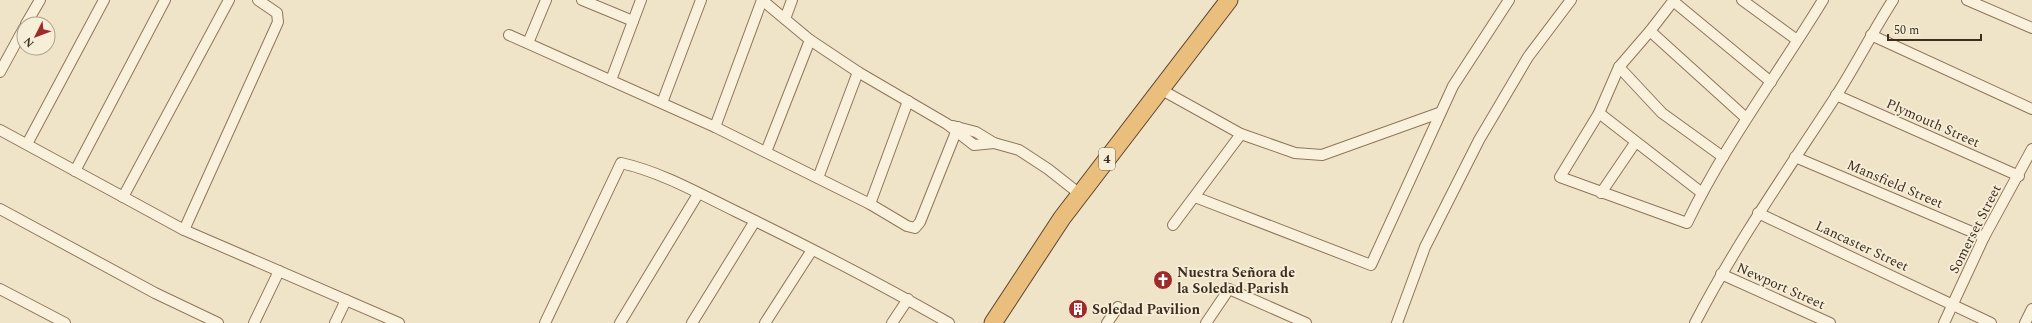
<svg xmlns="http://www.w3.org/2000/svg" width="2032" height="323" font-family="Spectral,serif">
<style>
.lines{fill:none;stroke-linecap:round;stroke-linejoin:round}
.minor-casing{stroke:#8d765c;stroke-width:12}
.trunk-casing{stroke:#5b4430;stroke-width:19}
.minor{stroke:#faf1dc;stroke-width:10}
.trunk{stroke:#eabe7c;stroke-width:17}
.labels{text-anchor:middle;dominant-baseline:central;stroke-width:3.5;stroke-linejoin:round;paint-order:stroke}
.shield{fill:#f7eed8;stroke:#756857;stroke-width:1}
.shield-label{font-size:13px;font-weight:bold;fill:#3d2e20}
.street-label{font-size:14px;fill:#3d2e20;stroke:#f7eed8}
.poi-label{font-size:14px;font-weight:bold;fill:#3d2e20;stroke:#f7eed8;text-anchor:start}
</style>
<rect width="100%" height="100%" fill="#f0e4c8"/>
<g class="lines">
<defs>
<g id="minor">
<path d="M 582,0 L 633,21"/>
<path d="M 762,0 L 810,40 L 858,72 L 947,124 L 974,145 L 994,143"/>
<path d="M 1674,0 L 1650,31 L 1619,67 L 1599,113 L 1560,177 L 1687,223 C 1725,144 1778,74 1823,0"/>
<path d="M 1742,0 L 1797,40"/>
<path d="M 1967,0 L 2032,28"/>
<path d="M 1673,1 L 1771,82"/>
<path d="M 785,19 L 792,0"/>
<path d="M 26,24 L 40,0"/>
<path d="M 1650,31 L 1746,118"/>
<path d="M 509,35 L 715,127 L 870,204 L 907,226 L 915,228 L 920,222 L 958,127"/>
<path d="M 1871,35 L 2032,109"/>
<path d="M 528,43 L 546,0"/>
<path d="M 1619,67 L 1662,113 L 1723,157"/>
<path d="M 0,72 L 24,28"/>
<path d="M 611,80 L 641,0"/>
<path d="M 1160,89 L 1241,134 L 1295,153 L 1322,155 L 1439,113"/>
<path d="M 1836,95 L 2019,176"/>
<path d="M 662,103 L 701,0"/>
<path d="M 1599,113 L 1702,193"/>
<path d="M 953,126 L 976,132 L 994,143 L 1019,150 L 1048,169 L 1081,195"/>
<path d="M 715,127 L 762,0"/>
<path d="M 0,130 L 184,230 L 399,323"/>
<path d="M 27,144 L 104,0"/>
<path d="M 766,152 L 810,40"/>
<path d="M 1795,157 L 1984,237"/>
<path d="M 75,171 L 165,0"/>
<path d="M 818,178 L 858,72"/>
<path d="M 1601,193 L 1635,143"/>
<path d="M 123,197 L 229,0"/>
<path d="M 1195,197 L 1371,265 L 1453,86 L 1509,0"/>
<path d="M 870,204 L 908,101"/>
<path d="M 0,209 L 155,293 L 218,323"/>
<path d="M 1758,213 L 1991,323"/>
<path d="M 1173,225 L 1241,134"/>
<path d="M 184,230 L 278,22 L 277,13 L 258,0"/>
<path d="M 1721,274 L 1830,323"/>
<path d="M 0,289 L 65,323"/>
<path d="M 254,323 L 279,271"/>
<path d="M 335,323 L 346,300"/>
<path d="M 545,323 L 621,163 C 661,172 698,193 735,211 C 807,246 879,283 949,323"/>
<path d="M 620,323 L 698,194"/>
<path d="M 692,323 L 755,221"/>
<path d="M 765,323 L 812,250"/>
<path d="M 892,323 L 908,299"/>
<path d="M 1107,323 L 1118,307"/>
<path d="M 1206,323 L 1229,289 L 1306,323"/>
<path d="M 1397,323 L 1425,247 L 1479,140 L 1528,57 L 1571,0"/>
<path d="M 1695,323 C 1736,244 1787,171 1836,96 C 1856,65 1873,31 1893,0"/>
<path d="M 1944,323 L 1984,237 L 2032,149"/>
<path d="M 2025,323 L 2032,309"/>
</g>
<path id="trunk" d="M 993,323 L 1062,218 L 1229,0"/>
</defs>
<use href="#minor" class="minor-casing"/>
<use href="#trunk" class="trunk-casing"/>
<use href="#minor" class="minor"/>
<use href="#trunk" class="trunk"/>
</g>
<defs>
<symbol id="church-disc" viewBox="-11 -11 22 22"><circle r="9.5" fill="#9e2a2b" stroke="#f7eed8"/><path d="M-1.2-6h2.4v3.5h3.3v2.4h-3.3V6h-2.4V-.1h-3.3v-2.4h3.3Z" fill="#fff"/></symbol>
<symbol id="building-disc" viewBox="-11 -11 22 22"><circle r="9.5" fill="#9e2a2b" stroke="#f7eed8"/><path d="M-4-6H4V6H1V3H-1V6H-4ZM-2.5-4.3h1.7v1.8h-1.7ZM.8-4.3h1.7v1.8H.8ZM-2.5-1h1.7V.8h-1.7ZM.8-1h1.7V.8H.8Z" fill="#fff"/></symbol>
</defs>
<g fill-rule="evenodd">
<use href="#church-disc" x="1152" y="269" width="22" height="22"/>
<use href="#building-disc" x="1067" y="298" width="22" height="22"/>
</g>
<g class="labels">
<rect class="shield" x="1099" y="148" width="16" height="22" rx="3"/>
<g class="shield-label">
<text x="1107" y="159">4</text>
</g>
<g class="street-label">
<text transform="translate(1933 123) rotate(24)">Plymouth Street</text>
<text transform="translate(1895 184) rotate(23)">Mansfield Street</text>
<text transform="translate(1975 229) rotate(-63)">Somerset Street</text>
<text transform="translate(1862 246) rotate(25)">Lancaster Street</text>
<text transform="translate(1781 286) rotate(24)">Newport Street</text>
</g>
<g class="poi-label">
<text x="1177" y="272">Nuestra Señora de<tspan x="1177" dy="16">la Soledad Parish</tspan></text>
<text x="1092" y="309">Soledad Pavilion</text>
</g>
</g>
<g transform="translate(36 36) rotate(228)"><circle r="19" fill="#f7eed8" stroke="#ada18e"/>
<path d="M0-3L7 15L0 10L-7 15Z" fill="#9e2a2b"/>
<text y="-6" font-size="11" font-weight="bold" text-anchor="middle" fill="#3d2e20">N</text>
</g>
<path d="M1888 34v6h93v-6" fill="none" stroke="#3d2e20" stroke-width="2"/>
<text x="1894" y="34" font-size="12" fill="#3d2e20" stroke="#f7eed8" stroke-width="3" paint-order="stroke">50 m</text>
</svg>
